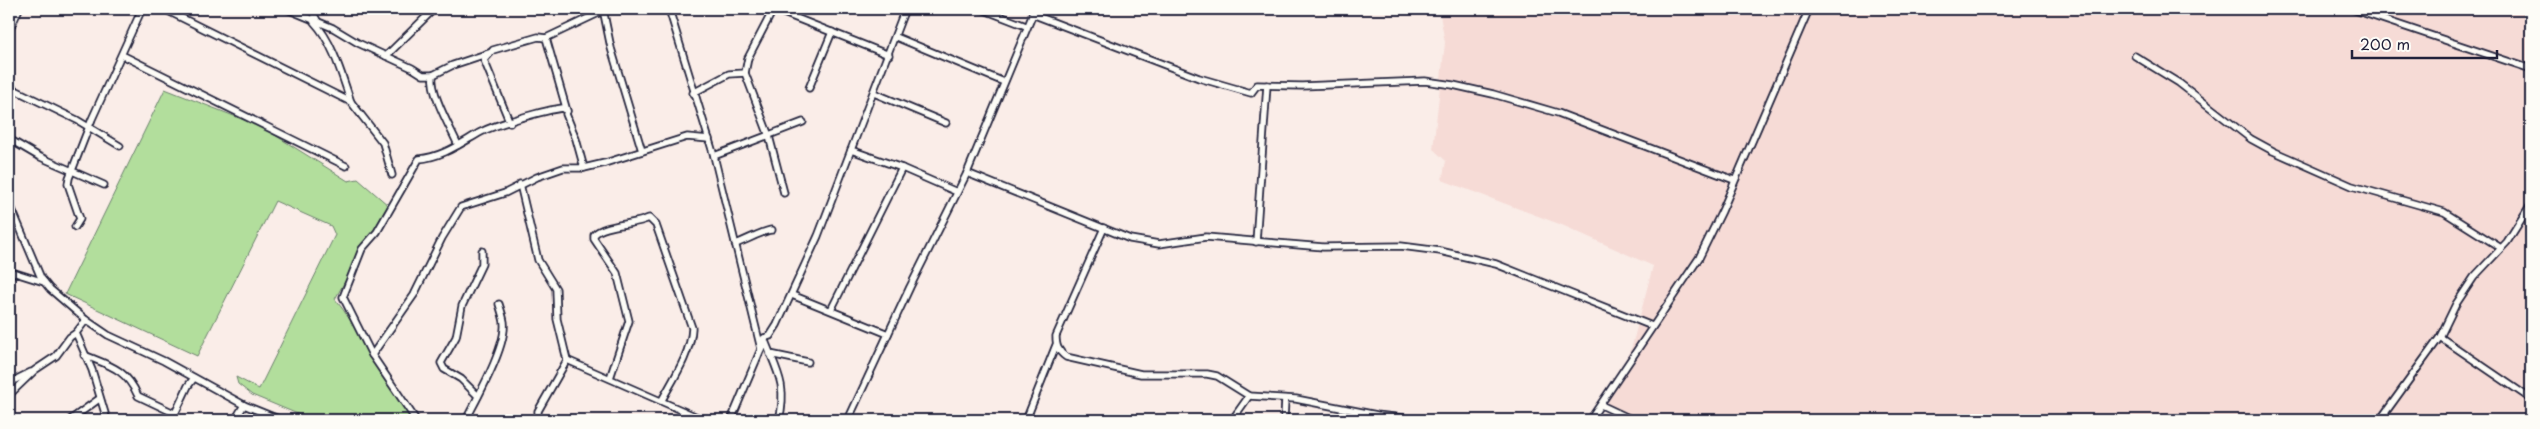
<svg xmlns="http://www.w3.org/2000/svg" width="2540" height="429" font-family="'Playpen Sans',sans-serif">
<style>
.built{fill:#f6dbd6}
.green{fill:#b2de9c;stroke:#6a806c}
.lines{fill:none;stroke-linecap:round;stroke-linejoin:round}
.minor-casing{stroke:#22223b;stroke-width:9}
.minor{stroke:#fdfcf7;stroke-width:5.5}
</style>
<rect width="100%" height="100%" fill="#faede8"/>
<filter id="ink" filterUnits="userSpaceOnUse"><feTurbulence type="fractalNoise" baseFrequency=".02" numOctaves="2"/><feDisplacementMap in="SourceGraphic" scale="10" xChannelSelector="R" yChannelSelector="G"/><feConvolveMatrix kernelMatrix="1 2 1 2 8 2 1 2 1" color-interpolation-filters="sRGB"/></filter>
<g filter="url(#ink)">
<path class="built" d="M 1439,9 L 2531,9 L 2531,420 L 1607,420 L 1606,392 L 1621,370 L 1632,346 L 1653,266 L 1562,225 L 1442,180 L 1446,161 L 1433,149 L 1445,43 Z"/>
<path class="green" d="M 165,89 L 262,127 L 348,181 L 358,179 L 388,205 L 335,299 C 357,326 366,351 384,379 C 393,394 406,405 414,420 L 312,420 L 252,395 L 238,384 L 236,377 L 259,389 L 335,235 L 331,226 L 275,201 L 197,356 L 65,294 Z"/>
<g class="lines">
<defs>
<g id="minor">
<path d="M 164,9 L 351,102 L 383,143 L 392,175"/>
<path d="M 287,9 L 333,28 L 358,43 L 412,68 L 423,75 L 433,75 C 430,93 450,127 458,145"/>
<path d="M 311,9 L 319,24"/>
<path d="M 603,9 L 611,48 L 642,151"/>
<path d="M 669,9 L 714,156 L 761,349 L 731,420"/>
<path d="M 768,9 L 772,12 L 776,10 L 889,55"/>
<path d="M 982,9 L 1026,26"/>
<path d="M 2352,9 L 2531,69"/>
<path d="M 1032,14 L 1199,78 L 1251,93 L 1257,85 L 1302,86 L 1425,81 L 1453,85 L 1493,94 L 1558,113 L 1734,180"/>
<path d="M 314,22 C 333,42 342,76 351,102"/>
<path d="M 9,31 L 19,9"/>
<path d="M 896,37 L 1004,82"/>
<path d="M 546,38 L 567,111"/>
<path d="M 122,55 L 346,166"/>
<path d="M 386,56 L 434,9"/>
<path d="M 2135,56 L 2179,83 L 2251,139 L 2273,151 L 2352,186 L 2444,212 L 2501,248"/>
<path d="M 745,73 L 769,136 L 784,193"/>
<path d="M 433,75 L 453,65 L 489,53"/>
<path d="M 9,87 L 77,120 L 120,146"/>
<path d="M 809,88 L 832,32"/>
<path d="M 693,93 L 729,74 L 745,73 L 748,58 L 772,12"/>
<path d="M 874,93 L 946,123"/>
<path d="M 510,123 L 484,60 L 493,50 L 538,37 L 546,38 L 603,11"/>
<path d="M 9,139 L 38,156 L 104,185"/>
<path d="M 851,150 L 902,168 L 957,192"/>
<path d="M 714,156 L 803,122"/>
<path d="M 967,173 L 1130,239 L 1159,244 L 1206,237 L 1323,247 L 1401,246 L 1440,251 L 1496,264 L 1652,326"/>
<path d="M 520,184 L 538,260 L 556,289 L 557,319 L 567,360 L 538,411 L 538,418 L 541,420"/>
<path d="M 9,202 L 41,278 L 50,289 L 86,320 L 108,335 L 164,361 L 244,405 L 281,420"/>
<path d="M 75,227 L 80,219 L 68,184 L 69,178 L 92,119 L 142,9"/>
<path d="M 1104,228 L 1056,336 C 1056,346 1058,351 1066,357 L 1141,374 L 1207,374 L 1217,376 L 1249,396 L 1296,399 L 1377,415 L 1420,420"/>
<path d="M 1256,242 L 1267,85"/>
<path d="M 735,244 C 745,241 764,230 772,230"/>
<path d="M 9,271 L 44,282"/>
<path d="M 792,295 L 888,334"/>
<path d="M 831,310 L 902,168"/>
<path d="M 86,320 L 76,333 L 92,370 L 107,420"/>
<path d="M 2440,337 L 2531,399"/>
<path d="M 764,338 C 776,370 788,384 779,420"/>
<path d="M 761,349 L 764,338 L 770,336 L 777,325 L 818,236 L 905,9"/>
<path d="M 770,354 L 808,362"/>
<path d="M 84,355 C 111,366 126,369 138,396 L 174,413"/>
<path d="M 372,355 L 414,295 L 442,238 L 461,207 L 505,193 L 537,177 L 563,168 L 584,168 L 605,163 L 687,137 L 709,139"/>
<path d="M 567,360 L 704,420"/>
<path d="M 610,378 L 629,321 L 617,273 L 594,239 L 594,235 C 603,224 636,225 649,218 L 656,225 L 692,328 C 691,353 674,378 662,400"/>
<path d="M 9,383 L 31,372"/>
<path d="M 9,395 L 35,370 L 56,356 L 70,337 L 76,333"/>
<path d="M 478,396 L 461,379 L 444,369 L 441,363 L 456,337 L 462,306 L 482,264 L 482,251"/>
<path d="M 1601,405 L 1633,420"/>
<path d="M 70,420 L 99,399"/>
<path d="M 172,420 L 188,386 L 194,378"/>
<path d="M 235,420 L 244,405"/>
<path d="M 416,420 L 372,355 L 343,297 L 362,249 L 377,232 L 419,159 C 443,157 461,143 481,132 C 497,124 545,110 563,108 L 567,111 L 566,114 L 576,139 L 584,168"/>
<path d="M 466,420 C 477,398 507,346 504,322 C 503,316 501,310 499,304"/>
<path d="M 848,420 L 910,287 L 967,173 L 1035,9"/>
<path d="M 1026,420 L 1056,345"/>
<path d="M 1232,420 L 1249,396"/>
<path d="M 1284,420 L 1285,399"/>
<path d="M 1590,420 L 1699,258 L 1722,211 L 1809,9"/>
<path d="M 2380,420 L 2440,337 L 2456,304 L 2474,277 L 2507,242 L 2531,204"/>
</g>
</defs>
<use href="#minor" class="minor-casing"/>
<use href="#minor" class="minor"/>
</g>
</g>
<rect width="2540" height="429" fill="none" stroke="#fdfcf7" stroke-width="30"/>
<rect x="15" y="15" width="2510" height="399" fill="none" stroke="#22223b" stroke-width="2" filter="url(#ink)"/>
<path d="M2352 50v8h145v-8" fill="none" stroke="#22223b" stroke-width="2.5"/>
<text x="2360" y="50" font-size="15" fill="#22223b" stroke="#fdfcf7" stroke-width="4" paint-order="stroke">200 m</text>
</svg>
